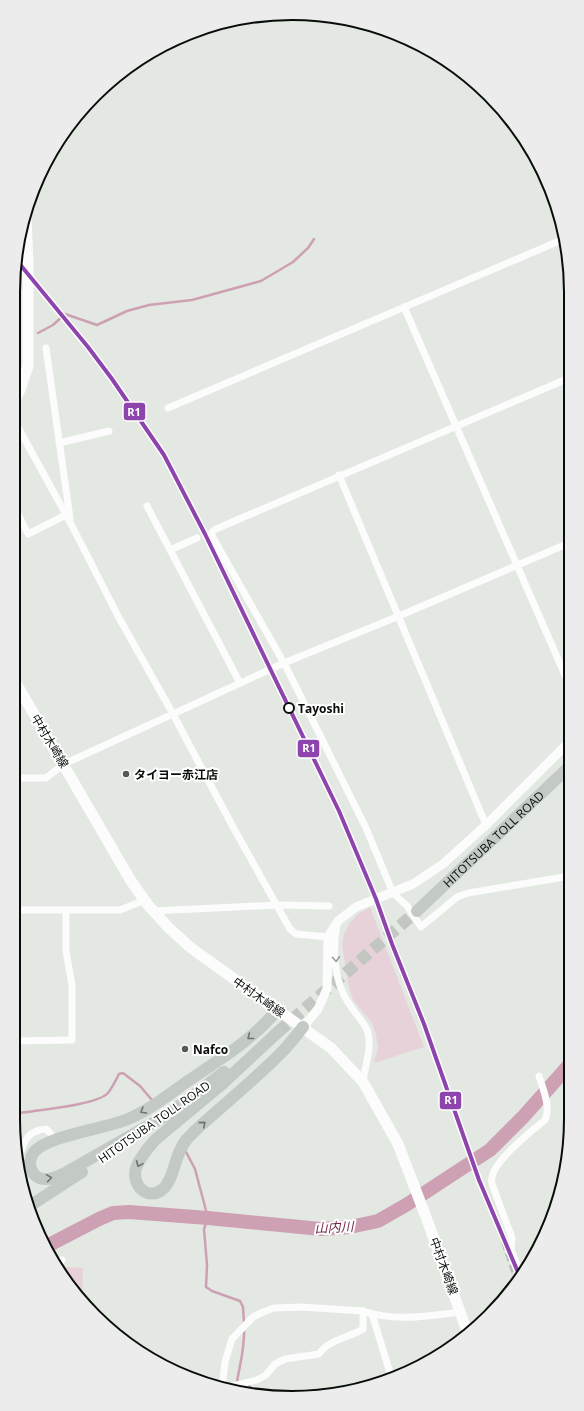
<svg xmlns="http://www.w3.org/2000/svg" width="584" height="1411" font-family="'Open Sans','Noto Sans JP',sans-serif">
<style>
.green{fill:#e7d2d9}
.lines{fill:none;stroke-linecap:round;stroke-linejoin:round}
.stream{stroke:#cda1b3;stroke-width:2.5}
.river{stroke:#cda1b3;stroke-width:14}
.primary-tunnel{stroke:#c2c7c2;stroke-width:12;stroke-dasharray:12 6;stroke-linecap:butt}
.minor{stroke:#fbfcfb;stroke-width:7}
.tertiary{stroke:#fbfcfb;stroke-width:9}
.secondary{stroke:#fbfcfb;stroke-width:11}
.primary{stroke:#c3c9c5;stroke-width:12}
.rail{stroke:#b9bab9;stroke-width:2.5;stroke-dasharray:8 4;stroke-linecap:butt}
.rail-1-casing{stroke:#fff;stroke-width:7}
.rail-1{stroke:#8e44ad;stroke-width:4}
.oneway{stroke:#9a9c9b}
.oneway2{stroke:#6f7471}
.stop-dot{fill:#fff;stroke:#090d0a;stroke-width:2}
.poi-dot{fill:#555a56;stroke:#fff;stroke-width:1.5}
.labels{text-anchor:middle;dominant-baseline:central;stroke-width:4;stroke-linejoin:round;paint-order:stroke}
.stop-label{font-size:12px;font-weight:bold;fill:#090d0a;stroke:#fff;text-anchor:start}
.street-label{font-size:12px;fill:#090d0a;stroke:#fff}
.poi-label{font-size:12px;font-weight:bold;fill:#090d0a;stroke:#fff;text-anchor:start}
.water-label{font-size:13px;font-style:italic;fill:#73264c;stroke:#fff}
.rim{fill:none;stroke:#090d0a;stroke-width:2}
.line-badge{stroke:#fff;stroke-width:1.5}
.badge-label{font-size:11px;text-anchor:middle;font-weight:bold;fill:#fff}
</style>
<rect width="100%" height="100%" fill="#e3e8e3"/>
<g class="green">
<path d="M 370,907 L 424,1047 L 374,1063 L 378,1047 L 376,1035 L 372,1023 L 353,1000 L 348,983 L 342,944 L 344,934 L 350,923 L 357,915 Z"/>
<path d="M 63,1267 L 83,1268 L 82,1302 L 59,1270 Z"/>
</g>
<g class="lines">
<g class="stream">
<path d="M 38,333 L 53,325 L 65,314 L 97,325 L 127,311 L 149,305 L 192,300 L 261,281 L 293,262 L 308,248 L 314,239"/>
<path d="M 13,1118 L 20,1113 C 39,1110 97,1105 108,1093 C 112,1088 116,1080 119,1074 L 123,1073 L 140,1086 L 152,1100"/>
<path d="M 185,1150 L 195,1169 L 208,1218 L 204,1229 L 207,1265 L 206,1287 L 212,1291 L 240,1301 L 243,1307 L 244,1323"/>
<path d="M 239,1382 L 237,1382 C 240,1364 245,1347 244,1328"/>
<path d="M 249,1384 L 252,1395"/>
</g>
<path class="river" d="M 45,1247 L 99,1219 L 113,1213 L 129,1212 L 208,1218 L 321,1229 L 350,1227 L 378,1221 L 406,1205 L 490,1150 L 524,1116 L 571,1063"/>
<path class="primary-tunnel" d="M 278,1032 L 417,911"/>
<g class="minor">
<path d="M 404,307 L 568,682 L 570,688"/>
<path d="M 46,348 L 70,518"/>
<path d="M 569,378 L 216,529 L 212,532 L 212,536 L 284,663 L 305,705 L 366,828 L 393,893 L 407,906 L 421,927 L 457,897 L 468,893 L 570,876"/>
<path d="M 168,408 L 564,239"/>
<path d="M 13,418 L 70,522 L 118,616 L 173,714 L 233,827 L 290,929 L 296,934 L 328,937"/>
<path d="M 59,443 L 109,431"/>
<path d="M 339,475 L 486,825"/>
<path d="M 13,504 L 28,534 L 66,515"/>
<path d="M 147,506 L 240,683"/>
<path d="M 170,550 L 197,538"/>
<path d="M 13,778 L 46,778 L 64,764 L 284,663 L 399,616 L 569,543"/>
<path d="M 13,910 L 120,910 L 145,900"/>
<path d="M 153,911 L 278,905 L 329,906"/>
<path d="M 337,925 C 332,949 334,981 348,1002 C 353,1011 364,1022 367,1030 C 373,1046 365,1065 363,1082"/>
<path d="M 13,1041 L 72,1040 L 72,985 L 66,951 L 66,910"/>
<path d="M 19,1158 C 23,1142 28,1130 46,1129 L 51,1134 L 53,1140"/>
<path d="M 57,1267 L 62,1260"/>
<path d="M 521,1274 L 511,1250 L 512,1238 L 492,1184 C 492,1182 491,1180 492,1178 C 493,1162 532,1130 545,1120 C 551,1107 543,1089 539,1076"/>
<path d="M 372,1314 L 391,1376"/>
<path d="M 222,1388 L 225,1362 L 232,1339 L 253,1317 L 263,1312 L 274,1308 L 301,1307 L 363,1311 C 394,1322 429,1316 460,1312"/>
<path d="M 224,1388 L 257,1380 L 266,1375 L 275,1364 L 285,1359 L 319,1354 C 329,1339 349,1338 363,1329 L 363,1311"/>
</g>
<path class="tertiary" d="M 303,1027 L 318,1009 L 327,989 L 328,937 L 338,921 L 356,907 L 413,884 L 443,864 L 486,825 L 570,741"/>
<g class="secondary">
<path d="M 13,403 L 20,390 L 28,366 L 28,264 L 26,216"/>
<path d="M 13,678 L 131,881 L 148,905 L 169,928 L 191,948 L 331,1048 L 363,1082 L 398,1144 L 426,1217 L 468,1334"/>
</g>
<g class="primary">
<path id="s1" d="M 417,911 L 570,766"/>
<path d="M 278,1032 L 220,1086 L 155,1140 C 148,1148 140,1157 136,1168 C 131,1185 148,1203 164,1188 C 175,1177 174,1154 187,1139 C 196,1129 206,1121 216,1112 C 238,1093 260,1074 281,1053 C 289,1045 296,1036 303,1027"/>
<path d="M 174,1111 L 65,1173 C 59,1176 52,1180 45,1179 C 31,1179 26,1162 34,1152 C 49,1135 105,1129 128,1119 C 148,1111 167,1096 185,1083 C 217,1061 252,1041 277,1010"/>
<path d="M 167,1115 L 224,1072"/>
<path d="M 28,1207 L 82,1172"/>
</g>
<path class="rail" d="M 491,1208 L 516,1283"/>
<defs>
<path id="rail-1" d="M 18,262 L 88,347 L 112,379 L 164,455 L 205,534 L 339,811 L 376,899 L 392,944 L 424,1024 L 479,1180 L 520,1277"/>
</defs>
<use href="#rail-1" class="rail-1-casing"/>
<use href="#rail-1" class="rail-1"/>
</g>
<defs><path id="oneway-chevron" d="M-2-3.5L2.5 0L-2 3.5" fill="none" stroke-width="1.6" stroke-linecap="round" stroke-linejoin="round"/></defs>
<use class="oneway" href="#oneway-chevron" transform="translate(336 959) rotate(86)"/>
<g class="oneway2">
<use href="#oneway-chevron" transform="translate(250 1037) rotate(142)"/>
<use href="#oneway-chevron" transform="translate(143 1111) rotate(150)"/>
<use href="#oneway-chevron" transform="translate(203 1124) rotate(-41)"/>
<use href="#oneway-chevron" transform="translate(139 1164) rotate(114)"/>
<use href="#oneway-chevron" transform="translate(49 1178) rotate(-8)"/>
</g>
<circle class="stop-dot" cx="289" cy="708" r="5"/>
<g class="poi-dot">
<circle cx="126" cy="774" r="4"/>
<circle cx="185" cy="1049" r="4"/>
</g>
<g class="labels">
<g class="stop-label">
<text x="298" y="708">Tayoshi</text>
</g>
<g class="street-label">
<text transform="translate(50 741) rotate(59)">中村木崎線</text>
<text stroke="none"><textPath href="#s1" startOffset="105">HITOTSUBA TOLL ROAD</textPath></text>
<text transform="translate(259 997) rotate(35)">中村木崎線</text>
<text transform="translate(154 1122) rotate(-35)">HITOTSUBA TOLL ROAD</text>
<text transform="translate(444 1266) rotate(70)">中村木崎線</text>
</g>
<g class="poi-label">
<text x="134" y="774">タイヨー赤江店</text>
<text x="193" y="1049">Nafco</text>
</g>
<g class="water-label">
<text transform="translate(334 1227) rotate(-3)">山内川</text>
</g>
</g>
<path d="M0 0H584V1411H0ZM292 20H292A272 272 0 0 1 564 292V1119A272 272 0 0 1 292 1391H292A272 272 0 0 1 20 1119V292A272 272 0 0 1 292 20Z" fill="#ebeceb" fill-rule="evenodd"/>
<path class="rim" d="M292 20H292A272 272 0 0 1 564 292V1119A272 272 0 0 1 292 1391H292A272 272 0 0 1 20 1119V292A272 272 0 0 1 292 20Z"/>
<g class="line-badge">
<rect x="123" y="402" width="23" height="19" rx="4" fill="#8e44ad"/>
<rect x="297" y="739" width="23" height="19" rx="4" fill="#8e44ad"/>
<rect x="439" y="1091" width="23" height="19" rx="4" fill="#8e44ad"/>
</g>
<g class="badge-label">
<text x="134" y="416">R1</text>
<text x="309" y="752">R1</text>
<text x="451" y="1104">R1</text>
</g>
</svg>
